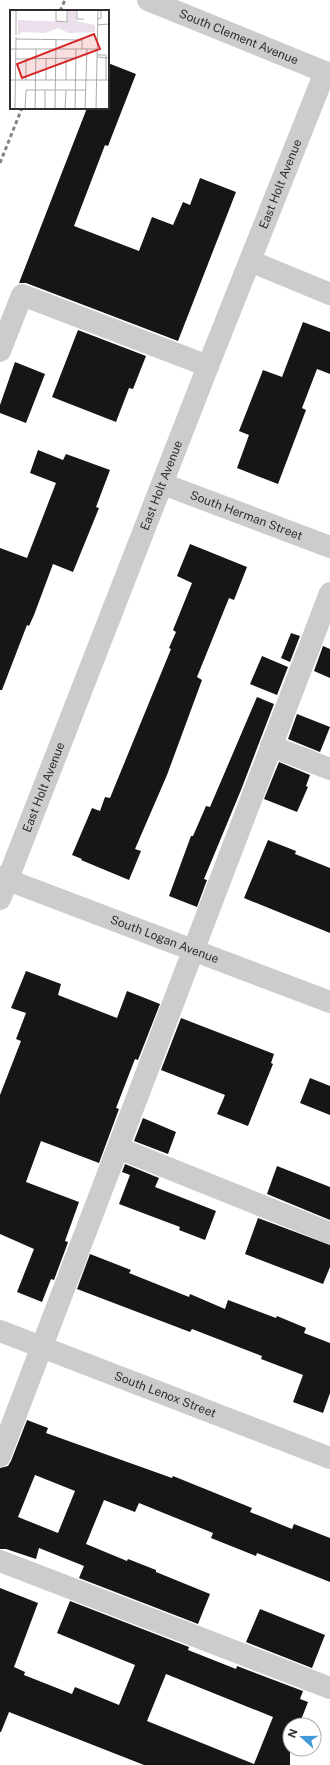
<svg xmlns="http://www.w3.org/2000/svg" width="330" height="1765" font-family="'Public Sans',sans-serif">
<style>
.building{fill:#161616;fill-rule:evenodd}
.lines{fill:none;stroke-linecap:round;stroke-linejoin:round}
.minor{stroke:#ccc;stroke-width:22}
.rail{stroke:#848484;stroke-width:3;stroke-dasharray:4 3;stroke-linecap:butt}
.labels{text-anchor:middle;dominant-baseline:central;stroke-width:4;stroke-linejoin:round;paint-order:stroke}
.street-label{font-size:12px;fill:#2f2f2f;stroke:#fff}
.inset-road{fill:none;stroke:#acacac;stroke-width:1}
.view{fill:#d62828;fill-opacity:0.15;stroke:#d62828;stroke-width:2}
.inset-edge{fill:none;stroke:#2f2f2f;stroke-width:2}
</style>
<rect width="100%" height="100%" fill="#fff"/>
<g class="building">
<path d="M 108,63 L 136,74 L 108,146 L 105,145 L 74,226 L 139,251 L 152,217 L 173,225 L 183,202 L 190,205 L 200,178 L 236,192 L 178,341 L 26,283 L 19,283 L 87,108 L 108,108 Z"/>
<path d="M 303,322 L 330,332 L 330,374 L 317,369 L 302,408 L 306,410 L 278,484 L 237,468 L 249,435 L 239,431 L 263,370 L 282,377 Z"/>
<path d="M 78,330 L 146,356 L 133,389 L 129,388 L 116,422 L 52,397 Z"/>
<path d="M 15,362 L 45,374 L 26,423 L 0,413 L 0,405 Z"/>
<path d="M 38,450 L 63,460 L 66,454 L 110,470 L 96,507 L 99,508 L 73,572 L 53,564 L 34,615 L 29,626 L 27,625 L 2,690 L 0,690 L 0,548 L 27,558 L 56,483 L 30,473 Z"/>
<path d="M 190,544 L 247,567 L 234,600 L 229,598 L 197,677 L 202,680 L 167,775 L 135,849 L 141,851 L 129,880 L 81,860 L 82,859 L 72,855 L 92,808 L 100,811 L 105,797 L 110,798 L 171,649 L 169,648 L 176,632 L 173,630 L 192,583 L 177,576 Z"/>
<path d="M 291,633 L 300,636 L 290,662 L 281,658 Z"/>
<path d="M 323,646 L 330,649 L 330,678 L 314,671 Z"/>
<path d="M 262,656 L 288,667 L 277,695 L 250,684 Z"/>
<path d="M 257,697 L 274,704 L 241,790 L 204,879 L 207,880 L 197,907 L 169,896 L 191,836 L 193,836 L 206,806 L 210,807 Z"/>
<path d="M 297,714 L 330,727 L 320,752 L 288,739 Z"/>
<path d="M 279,762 L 310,775 L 306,786 L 308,787 L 297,812 L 264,799 Z"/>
<path d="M 268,840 L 296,851 L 295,854 L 330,868 L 330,933 L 244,898 Z"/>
<path d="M 26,971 L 61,984 L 58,995 L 117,1018 L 127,991 L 160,1004 L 138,1060 L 135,1059 L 116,1108 L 119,1109 L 99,1163 L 41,1141 L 26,1182 L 79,1202 L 65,1241 L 68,1242 L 67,1245 L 54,1280 L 51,1279 L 42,1302 L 17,1292 L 34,1249 L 0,1234 L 0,1095 L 21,1041 L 16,1039 L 26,1013 L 11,1008 Z"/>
<path d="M 181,1018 L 274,1054 L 271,1063 L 273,1064 L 248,1126 L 217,1114 L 225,1095 L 161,1070 Z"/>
<path d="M 310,1078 L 330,1086 L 330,1115 L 300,1103 Z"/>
<path d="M 143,1118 L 176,1132 L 168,1154 L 134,1141 Z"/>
<path d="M 125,1164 L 159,1178 L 155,1187 L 216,1211 L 205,1240 L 179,1230 L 180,1227 L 119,1204 L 130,1175 L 122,1172 Z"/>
<path d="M 277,1166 L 330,1187 L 330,1220 L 267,1194 Z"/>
<path d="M 258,1218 L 330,1245 L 330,1267 L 323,1284 L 245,1254 Z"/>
<path d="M 90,1254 L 131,1270 L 129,1273 L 189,1297 L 190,1294 L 225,1309 L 228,1300 L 276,1318 L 277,1316 L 306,1328 L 304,1333 L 330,1343 L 330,1393 L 323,1413 L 293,1402 L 303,1375 L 261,1359 L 262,1356 L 192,1329 L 190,1332 L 77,1289 Z"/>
<path d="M 27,1420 L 48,1428 L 46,1433 L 172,1478 L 173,1476 L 252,1508 L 250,1512 L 292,1529 L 294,1524 L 330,1538 L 330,1582 L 257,1553 L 256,1556 L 211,1538 L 213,1533 L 139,1503 L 135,1512 L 104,1500 L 86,1544 L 127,1561 L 128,1559 L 156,1570 L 156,1572 L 210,1594 L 198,1624 L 79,1578 L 84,1566 L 39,1548 L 36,1559 L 6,1549 L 0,1549 L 0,1468 L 8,1466 L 11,1461 ZM 35,1475 L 75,1491 L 58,1533 L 18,1517 Z"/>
<path d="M 0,1588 L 38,1603 L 14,1667 L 25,1672 L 24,1675 L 72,1694 L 75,1687 L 119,1705 L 135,1665 L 57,1633 L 70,1601 L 189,1647 L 188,1650 L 236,1669 L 237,1666 L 303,1691 L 300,1699 L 308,1702 L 299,1725 L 290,1725 L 290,1765 L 144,1765 L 9,1712 L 1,1732 L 0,1732 ZM 166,1674 L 273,1717 L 254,1764 L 147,1721 Z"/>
<path d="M 260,1609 L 325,1635 L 312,1668 L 246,1642 Z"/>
</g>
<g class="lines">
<g class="minor">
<path id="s1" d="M 148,0 L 330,74"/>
<path d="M 250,261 L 330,294"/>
<path d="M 0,351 L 22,295 L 208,366"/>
<path id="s2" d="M 163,484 L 330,547"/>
<path d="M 271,746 L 330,769"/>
<path id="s3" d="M 0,877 L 330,1002"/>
<path id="s4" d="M 0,899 L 208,366 L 325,72"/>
<path d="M 118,1148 L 330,1233"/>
<path id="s5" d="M 0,1331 L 330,1458"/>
<path d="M 0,1456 L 330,593"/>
<path d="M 0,1561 L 330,1688"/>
</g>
<g class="rail">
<path d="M 60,11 L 65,0"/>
<path d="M 0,163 L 22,108"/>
</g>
</g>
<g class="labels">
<g class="street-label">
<text stroke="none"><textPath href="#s1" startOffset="98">South Clement Avenue</textPath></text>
<text stroke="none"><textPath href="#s4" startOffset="768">East Holt Avenue</textPath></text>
<text stroke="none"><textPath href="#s4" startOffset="444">East Holt Avenue</textPath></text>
<text stroke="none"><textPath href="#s2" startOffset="89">South Herman Street</textPath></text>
<text stroke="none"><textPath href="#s4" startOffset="120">East Holt Avenue</textPath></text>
<text stroke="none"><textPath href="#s3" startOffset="176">South Logan Avenue</textPath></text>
<text stroke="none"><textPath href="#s5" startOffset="177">South Lenox Street</textPath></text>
</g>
</g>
<g transform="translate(10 10)">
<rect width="99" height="99" fill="#fff"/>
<path d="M 58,0 L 66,0 L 67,11 L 85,15 L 85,22 L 59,23 L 48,18 L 35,23 L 12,22 L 8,25 L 8,10 L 57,12 Z" fill="#eadfeb"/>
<path class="inset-road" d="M 46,0 L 46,11 L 57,12 L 57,0M 67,0 L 67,9 L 74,9M 87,9 L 91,8 L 91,0M 87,15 L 99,14M 6,25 L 6,0M 6,29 L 72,30 L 72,39M 0,39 L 87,39M 87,45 L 96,45 L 96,70M 87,47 L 99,48M 6,49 L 66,48M 0,70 L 99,70M 16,70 L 16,49M 36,70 L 36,49M 56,70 L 56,48M 5,99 L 6,27M 15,99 L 16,80 L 75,80M 25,99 L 26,39M 35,99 L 35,80M 45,99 L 46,30M 55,99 L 56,80M 65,99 L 66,39M 75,99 L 77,39M 86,99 L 88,0"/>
<path class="view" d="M 84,24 L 90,39 L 12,68 L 7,54 Z"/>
<rect width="99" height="99" class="inset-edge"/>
</g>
<g transform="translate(302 1737) rotate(291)"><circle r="19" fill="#ffffff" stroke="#acacac"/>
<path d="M0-3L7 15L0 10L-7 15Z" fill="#4299d6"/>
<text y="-6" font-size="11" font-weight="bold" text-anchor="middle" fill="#2f2f2f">N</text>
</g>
</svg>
